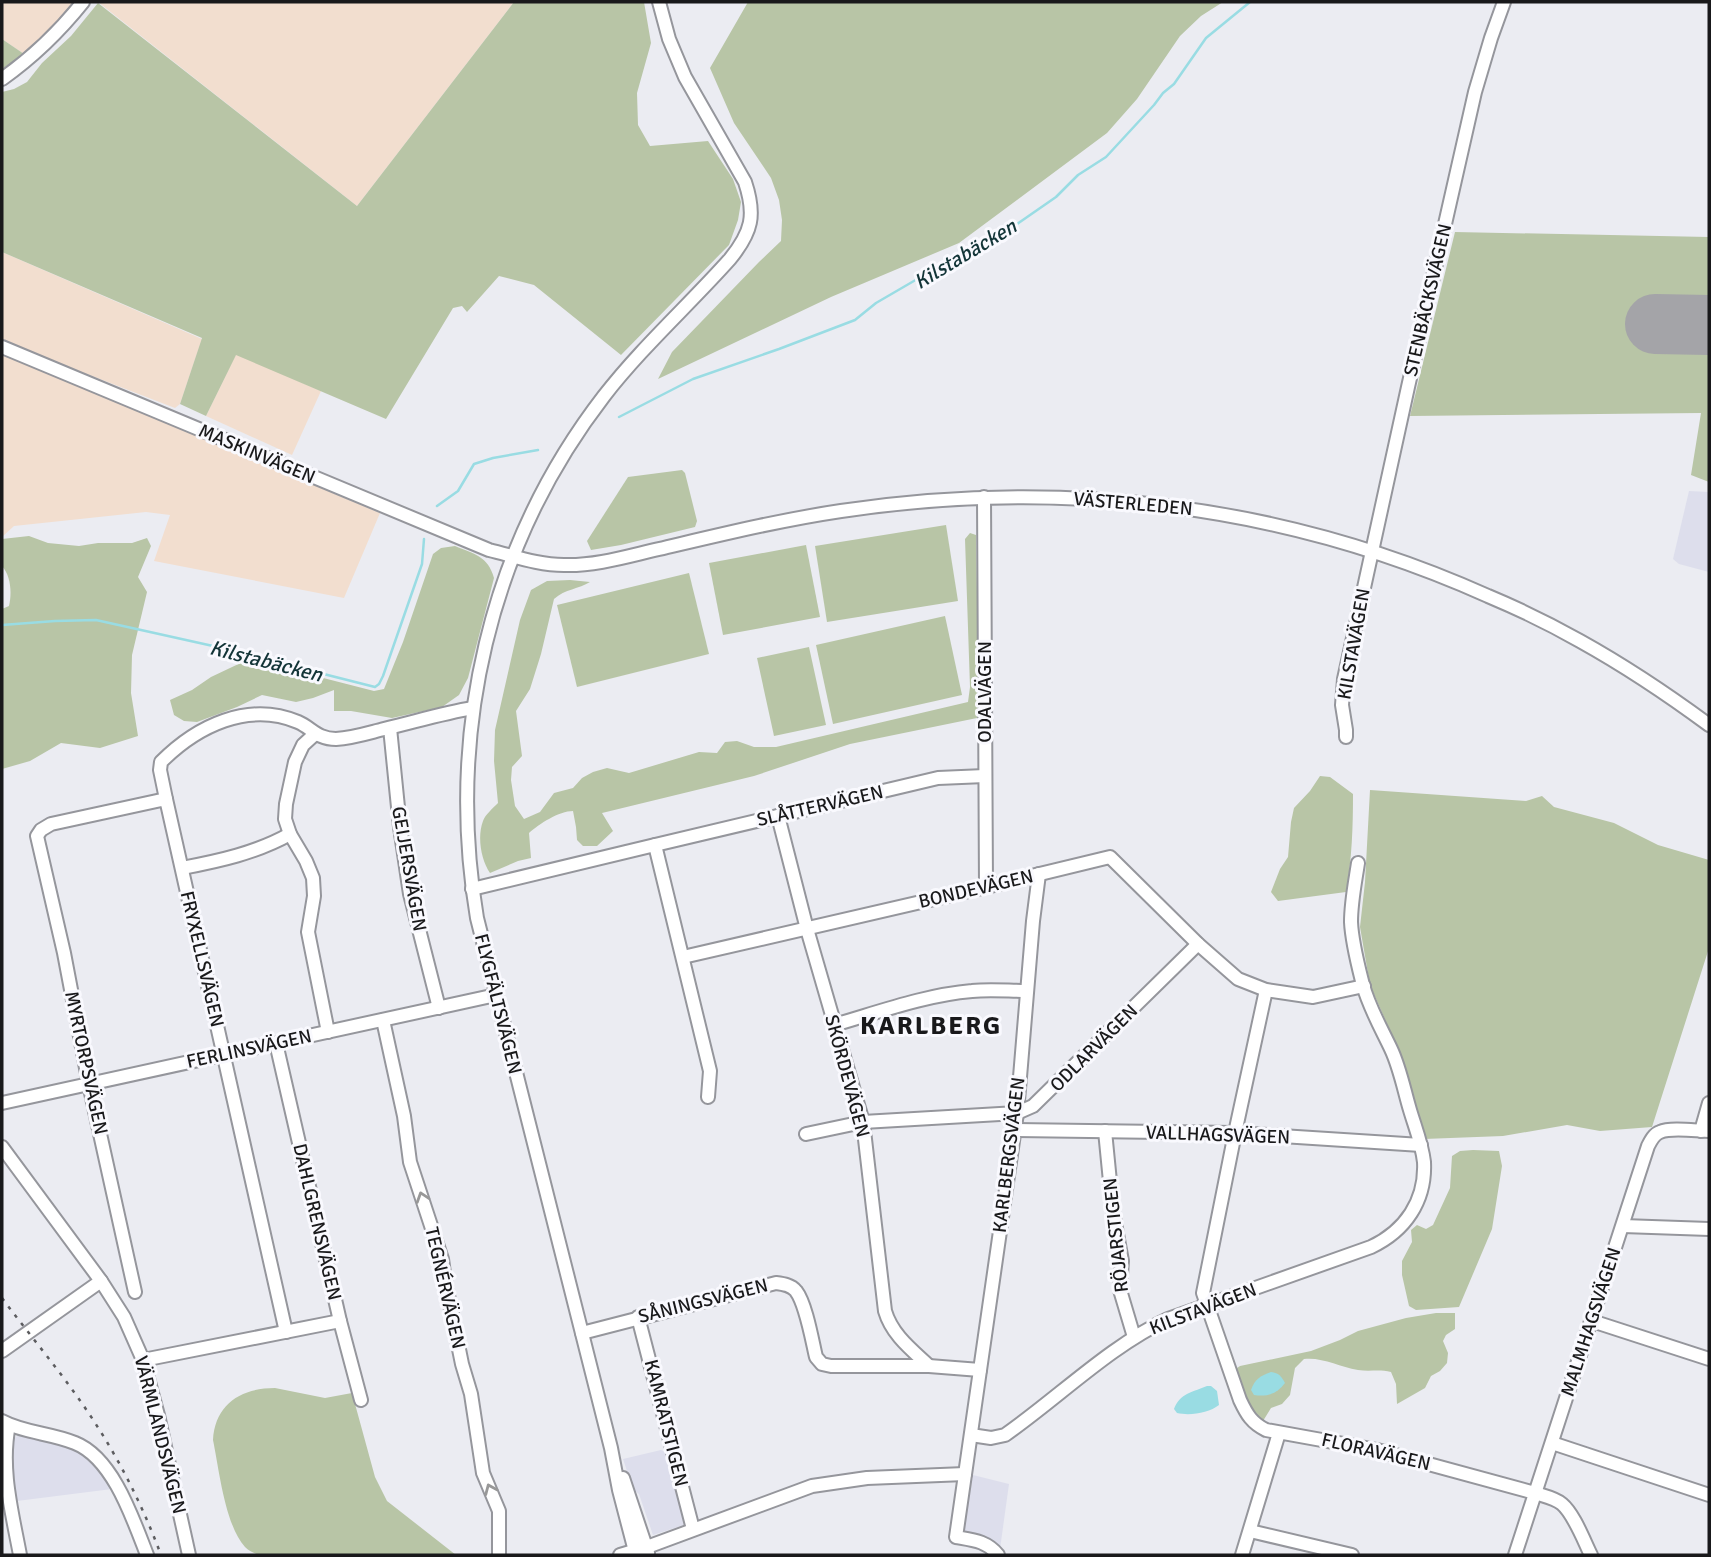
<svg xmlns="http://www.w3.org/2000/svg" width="1711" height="1557" font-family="Signika,sans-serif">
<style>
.built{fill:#dddeec}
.industrial{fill:#f2decf}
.green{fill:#b8c5a6}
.water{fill:#99dce3}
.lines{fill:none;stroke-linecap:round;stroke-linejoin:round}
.stream{stroke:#99dce3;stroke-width:2.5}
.runway{stroke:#a4a4a8;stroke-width:60}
.minor-casing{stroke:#95969c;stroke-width:16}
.minor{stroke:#fff;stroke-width:12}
.rail{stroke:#5c5c5f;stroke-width:2.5;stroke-dasharray:3.5 7;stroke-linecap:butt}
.oneway{stroke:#989898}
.labels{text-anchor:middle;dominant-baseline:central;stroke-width:6;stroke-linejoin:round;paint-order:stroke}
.street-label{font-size:19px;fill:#19191b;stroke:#f9f9fe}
.water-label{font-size:21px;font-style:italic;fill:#133538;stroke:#f9f9fe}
.district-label{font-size:26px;font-weight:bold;letter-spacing:2px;fill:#19191b;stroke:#f9f9fe}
</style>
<rect width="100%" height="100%" fill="#ebecf2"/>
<g class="built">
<path d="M 1689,491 L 1709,492 L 1709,572 L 1679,564 L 1673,559 Z"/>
<path d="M 19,1434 L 64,1444 L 81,1451 L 103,1472 L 112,1489 L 17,1501 L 9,1449 L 10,1443 Z"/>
<path d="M 661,1450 L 670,1454 L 686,1520 L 684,1525 L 653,1535 L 639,1494 L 633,1489 L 623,1459 Z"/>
<path d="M 973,1475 L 1009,1484 L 1000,1549 L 961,1541 Z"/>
</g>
<g class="industrial">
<path d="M 2,2 L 76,2 L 56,26 L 24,54 L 2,39 Z"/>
<path d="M 98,2 L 514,2 L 357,206 Z"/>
<path d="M 2,252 L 202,339 L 180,404 L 175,408 L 53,361 L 2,339 Z"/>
<path d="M 2,353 L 380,513 L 344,598 L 154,561 L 170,515 L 146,512 L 14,526 L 2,537 Z"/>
<path d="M 236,354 L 321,391 L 292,455 L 206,416 Z"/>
</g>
<g class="green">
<path d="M 514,2 L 644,2 L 651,43 L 637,93 L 638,125 L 650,146 L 708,141 L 733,179 L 741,202 L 738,220 L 729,245 L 621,355 L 534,285 L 499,276 L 467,312 L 462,306 L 453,308 L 386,419 L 236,355 L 206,416 L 180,404 L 202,338 L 2,252 L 2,92 L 14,89 L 27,82 L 42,63 L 71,36 L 98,3 L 357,206 Z"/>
<path d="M 748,2 L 1223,2 L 1201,16 L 1180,36 L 1137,99 L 1107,133 L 959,243 L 831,297 L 658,379 L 672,352 L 759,262 L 781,241 L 782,220 L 779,200 L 771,178 L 734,123 L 710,68 Z"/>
<path d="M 2,39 L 24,54 L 2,69 Z"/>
<path d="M 1455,232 L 1709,237 L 1709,304 L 1656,304 L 1655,344 L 1709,347 L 1709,482 L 1691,475 L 1701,413 L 1410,416 Z"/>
<path d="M 682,470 L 685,473 L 697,521 L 695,527 L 621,545 L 591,550 L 587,541 L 628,477 Z"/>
<path d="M 946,525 L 958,601 L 827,622 L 815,546 Z"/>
<path d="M 970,533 L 976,535 L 979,706 L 977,718 L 850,744 L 754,776 L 602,813 L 613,831 L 597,846 L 583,846 L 577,840 L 576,827 L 573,811 C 559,811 539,824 529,833 L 531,858 L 518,861 L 490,873 C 481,860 477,837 483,821 C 485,815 493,808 498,803 L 494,761 L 495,730 L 520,620 L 531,590 L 547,581 L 570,580 L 590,582 C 579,589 565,589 554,599 L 541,654 L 530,689 L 516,711 L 522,756 L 512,767 L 511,780 L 515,806 L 524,819 L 540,812 L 554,793 L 573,788 L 582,778 L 593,772 L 607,768 L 629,773 L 699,752 L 717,753 L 725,742 L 737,741 L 754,747 L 776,747 L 968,702 L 970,687 L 965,539 Z"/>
<path d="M 29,536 L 48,543 L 79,546 L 98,543 L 132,543 L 147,538 L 151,546 L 138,577 L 147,592 L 132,655 L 131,693 L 138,736 L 100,748 L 61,743 L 30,761 L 2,769 L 2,609 L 9,606 C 12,593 11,576 2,566 L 2,539 Z"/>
<path d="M 806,545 L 820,617 L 723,635 L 709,563 Z"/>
<path d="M 455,546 C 474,554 488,556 494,578 L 468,678 L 459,695 L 442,707 L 392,718 L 351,711 L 334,711 L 334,690 L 313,698 L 296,702 L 262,695 L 237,707 L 197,722 L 184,721 L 174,715 L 170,700 L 192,690 L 211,677 L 249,659 L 374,691 L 384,689 L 403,642 L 433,554 L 441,548 Z"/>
<path d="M 689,573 L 709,654 L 577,687 L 557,605 Z"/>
<path d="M 945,616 L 962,695 L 833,724 L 816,645 Z"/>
<path d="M 809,647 L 826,725 L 774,736 L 757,658 Z"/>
<path d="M 1320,776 L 1330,777 L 1353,794 C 1353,827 1352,859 1346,892 L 1278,901 L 1271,892 L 1280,869 L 1288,857 L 1291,822 L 1294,808 L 1310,791 Z"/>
<path d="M 1370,790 L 1526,801 L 1542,796 L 1554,807 L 1614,823 L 1658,845 L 1709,860 L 1709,948 L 1652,1127 L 1600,1131 L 1567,1125 L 1503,1136 L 1424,1139 L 1398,1049 L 1370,985 L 1360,927 L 1365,882 Z"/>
<path d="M 1473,1150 L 1499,1151 L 1502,1166 L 1492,1229 L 1459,1307 L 1416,1310 L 1409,1306 L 1402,1275 L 1402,1261 L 1412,1242 L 1411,1230 L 1417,1225 L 1426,1229 L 1433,1225 L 1450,1188 L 1452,1156 L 1460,1151 Z"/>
<path d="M 1436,1313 L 1455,1313 L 1455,1329 L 1446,1335 L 1443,1341 L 1448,1353 L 1447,1363 L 1440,1371 L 1431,1376 L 1425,1388 L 1397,1404 L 1396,1384 L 1391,1372 C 1379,1369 1370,1372 1358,1370 C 1339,1367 1323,1357 1304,1359 L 1295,1368 L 1290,1395 L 1282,1404 L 1271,1408 L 1263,1421 L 1254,1414 L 1237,1375 L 1237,1368 L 1240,1366 L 1311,1351 L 1340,1340 L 1358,1331 L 1406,1318 Z"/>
<path d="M 275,1388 L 325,1398 L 352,1393 L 375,1477 L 387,1501 L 456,1555 L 259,1555 C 254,1553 249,1551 245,1547 C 225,1525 219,1469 213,1440 C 215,1404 241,1388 275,1388 Z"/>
</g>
<g class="water">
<path d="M 1271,1372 C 1279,1373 1281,1376 1285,1383 C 1277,1394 1267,1397 1254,1395 L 1251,1390 C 1255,1379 1260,1376 1271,1372 Z"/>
<path d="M 1207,1386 L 1211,1386 L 1217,1391 L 1219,1405 C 1209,1413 1190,1416 1177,1413 L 1174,1409 C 1180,1393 1193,1392 1207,1386 Z"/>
</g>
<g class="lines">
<g class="stream">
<path d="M 619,417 L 693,379 L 779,349 L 855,320 L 876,303 L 919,278 L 960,258 L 985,241 L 993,232 L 1010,229 L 1056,197 L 1078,175 L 1106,157 L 1154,105 L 1163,93 L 1174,84 L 1206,38 L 1250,2"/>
<path d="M 437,506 L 458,491 L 474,464 L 493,458 L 538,450"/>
<path d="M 2,625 L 55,621 L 96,620 L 213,646 L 375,687 L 379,684 L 383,676 L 422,564 L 424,539"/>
</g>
<path class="runway" d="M 1655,324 L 1709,325"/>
<defs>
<g id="minor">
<path d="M 2,79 C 33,57 59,32 83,2"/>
<path d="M 2,347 L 489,550 C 514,556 538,565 564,565 C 596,566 628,556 659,549 C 719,535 780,520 841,511 C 1062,478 1283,504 1488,596 C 1519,609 1550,624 1580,641 C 1625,666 1667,694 1709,725"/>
<path d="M 984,497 L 986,887"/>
<path d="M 390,728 L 400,827 L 410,894 L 439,1008"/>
<path d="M 315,734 L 303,745 L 295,762 L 286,804 L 285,819 L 290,834 L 306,861 L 313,878 L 314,896 L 308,932 L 328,1032"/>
<path d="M 1346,737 L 1346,730 L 1342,705 L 1344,679 L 1408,387 L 1475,92 L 1491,38 L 1504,2"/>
<path d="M 166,799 L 160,770 L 161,762 C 197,726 248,701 298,722 C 312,728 317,739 336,739 C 353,738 368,733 384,729 C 414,722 443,713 473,708"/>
<path d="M 778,816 L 807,929 L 863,1122 L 885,1311 C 892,1335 912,1350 929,1366"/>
<path d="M 182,868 C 219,861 256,853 290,834"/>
<path d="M 472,889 L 655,845"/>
<path d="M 683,957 L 986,887 L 1110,857 L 1198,944 L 1238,979 L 1266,990 L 1313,997 L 1364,986"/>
<path d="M 1266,990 L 1235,1133 L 1203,1293 L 1240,1400 C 1247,1415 1252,1423 1266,1430 L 1377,1450 L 1535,1493 C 1544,1496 1555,1498 1562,1504 C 1574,1514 1584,1541 1591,1555"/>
<path d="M 383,1020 L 404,1116 L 410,1162 L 442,1259 L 445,1280 L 462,1364 L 471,1394 L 483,1473 L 499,1511 L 499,1555"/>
<path d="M 834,1025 C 879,1012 925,995 972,991 C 990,989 1009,991 1026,991"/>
<path d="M 276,1043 L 340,1321 L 361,1400"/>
<path d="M 708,1097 L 710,1071 L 655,845 L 938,778 L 985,776"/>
<path d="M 2,1103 L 496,995"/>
<path d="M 1014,1130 L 1235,1133 L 1421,1145"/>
<path d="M 1105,1131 L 1113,1212 L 1122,1261 L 1120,1290 L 1134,1337"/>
<path d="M 1701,1131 L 1709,1103"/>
<path d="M 806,1134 L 863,1122 L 1017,1113 L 1033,1106 L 1198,944"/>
<path d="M 2,1147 L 101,1281 L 124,1317 L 143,1360 L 158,1415 L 189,1555"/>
<path d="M 1623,1226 L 1709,1229"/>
<path d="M 135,1292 L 89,1084 L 64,953 L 37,836 L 41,830 L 51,824 L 166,799 L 286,1332"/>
<path d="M 638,1317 L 693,1529"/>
<path d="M 1592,1321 L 1709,1359"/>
<path d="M 582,1333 L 776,1283 C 784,1284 791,1285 796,1291 C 806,1304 812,1340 816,1357 L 822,1364 L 831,1366 L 929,1366 L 980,1370"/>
<path d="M 2,1351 L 101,1281"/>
<path d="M 143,1360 L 340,1321"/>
<path d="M 2,1421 C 24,1433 51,1433 75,1443 C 113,1458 133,1519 147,1555"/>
<path d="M 9,1425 C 0,1468 12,1512 20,1555"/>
<path d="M 971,1435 L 991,1438 L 1005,1435 C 1058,1398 1110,1346 1168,1319 L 1371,1247 C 1405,1231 1426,1201 1424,1162 C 1422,1144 1415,1127 1410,1110 C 1404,1090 1400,1068 1391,1049 C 1381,1028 1369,1007 1363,985 C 1358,965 1352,943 1351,922 C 1351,902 1355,883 1358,863"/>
<path d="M 1552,1443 L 1709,1495"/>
<path d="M 623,1478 L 648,1553"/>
<path d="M 1250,1531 L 1352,1555"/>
<path d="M 620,1555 L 647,1547 L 812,1486 L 867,1478 L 965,1474"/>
<path d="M 636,1555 L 619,1490 L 611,1448 L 477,918 C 446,734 489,545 604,396 C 642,347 689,305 730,259 C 752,232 756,215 745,182 L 685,77 L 669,39 L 659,2"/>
<path d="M 998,1555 C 987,1541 973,1540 956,1537 L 1017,1113 L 1033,921 L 1039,874"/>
<path d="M 1242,1555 L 1279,1433"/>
<path d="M 1515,1555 L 1648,1146 C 1651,1140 1654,1134 1660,1132 C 1671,1127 1697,1131 1709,1131"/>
</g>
</defs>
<use href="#minor" class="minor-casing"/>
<use href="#minor" class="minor"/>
<path class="rail" d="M 2,1298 C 28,1333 56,1366 81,1402 C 114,1449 141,1501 161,1555"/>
</g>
<defs><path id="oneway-chevron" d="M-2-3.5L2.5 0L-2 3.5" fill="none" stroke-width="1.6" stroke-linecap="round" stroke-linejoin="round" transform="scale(1.75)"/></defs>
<g class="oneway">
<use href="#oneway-chevron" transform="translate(422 1197) rotate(-108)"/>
<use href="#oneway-chevron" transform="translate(490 1489) rotate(-113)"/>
</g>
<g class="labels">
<g class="street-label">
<text transform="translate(1428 300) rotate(-77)">STENBÄCKSVÄGEN</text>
<text transform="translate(257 454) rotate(23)">MASKINVÄGEN</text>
<text transform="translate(1133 504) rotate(5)">VÄSTERLEDEN</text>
<text transform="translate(1354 644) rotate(-80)">KILSTAVÄGEN</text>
<text transform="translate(985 692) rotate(-90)">ODALVÄGEN</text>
<text transform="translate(820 806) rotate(-13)">SLÅTTERVÄGEN</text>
<text transform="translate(409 869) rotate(80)">GEIJERSVÄGEN</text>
<text transform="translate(976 889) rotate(-13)">BONDEVÄGEN</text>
<text transform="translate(202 959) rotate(77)">FRYXELLSVÄGEN</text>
<text transform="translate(498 1004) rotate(76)">FLYGFÄLTSVÄGEN</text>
<text transform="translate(1094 1048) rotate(-45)">ODLARVÄGEN</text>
<text transform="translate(249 1049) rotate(-12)">FERLINSVÄGEN</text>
<text transform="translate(86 1063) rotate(78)">MYRTORPSVÄGEN</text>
<text transform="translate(847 1076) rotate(75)">SKÖRDEVÄGEN</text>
<text transform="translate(1218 1135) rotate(2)">VALLHAGSVÄGEN</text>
<text transform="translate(1009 1155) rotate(-83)">KARLBERGSVÄGEN</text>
<text transform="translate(317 1222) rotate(77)">DAHLGRENSVÄGEN</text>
<text transform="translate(1116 1235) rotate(-96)">RÖJARSTIGEN</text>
<text transform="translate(445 1288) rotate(77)">TEGNÉRVÄGEN</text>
<text transform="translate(703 1301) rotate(-14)">SÅNINGSVÄGEN</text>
<text transform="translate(1203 1309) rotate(-21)">KILSTAVÄGEN</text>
<text transform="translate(1591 1322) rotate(-72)">MALMHAGSVÄGEN</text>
<text transform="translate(666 1423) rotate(76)">KAMRATSTIGEN</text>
<text transform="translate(160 1435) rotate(76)">VÄRMLANDSVÄGEN</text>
<text transform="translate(1376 1452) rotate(13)">FLORAVÄGEN</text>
</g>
<g class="water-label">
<text transform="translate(965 254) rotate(-31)">Kilstabäcken</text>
<text transform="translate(266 661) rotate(14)">Kilstabäcken</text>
</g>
<g class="district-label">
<text x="931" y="1026">KARLBERG</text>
</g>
</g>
<rect width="1711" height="1557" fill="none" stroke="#19191b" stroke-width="7"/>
</svg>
